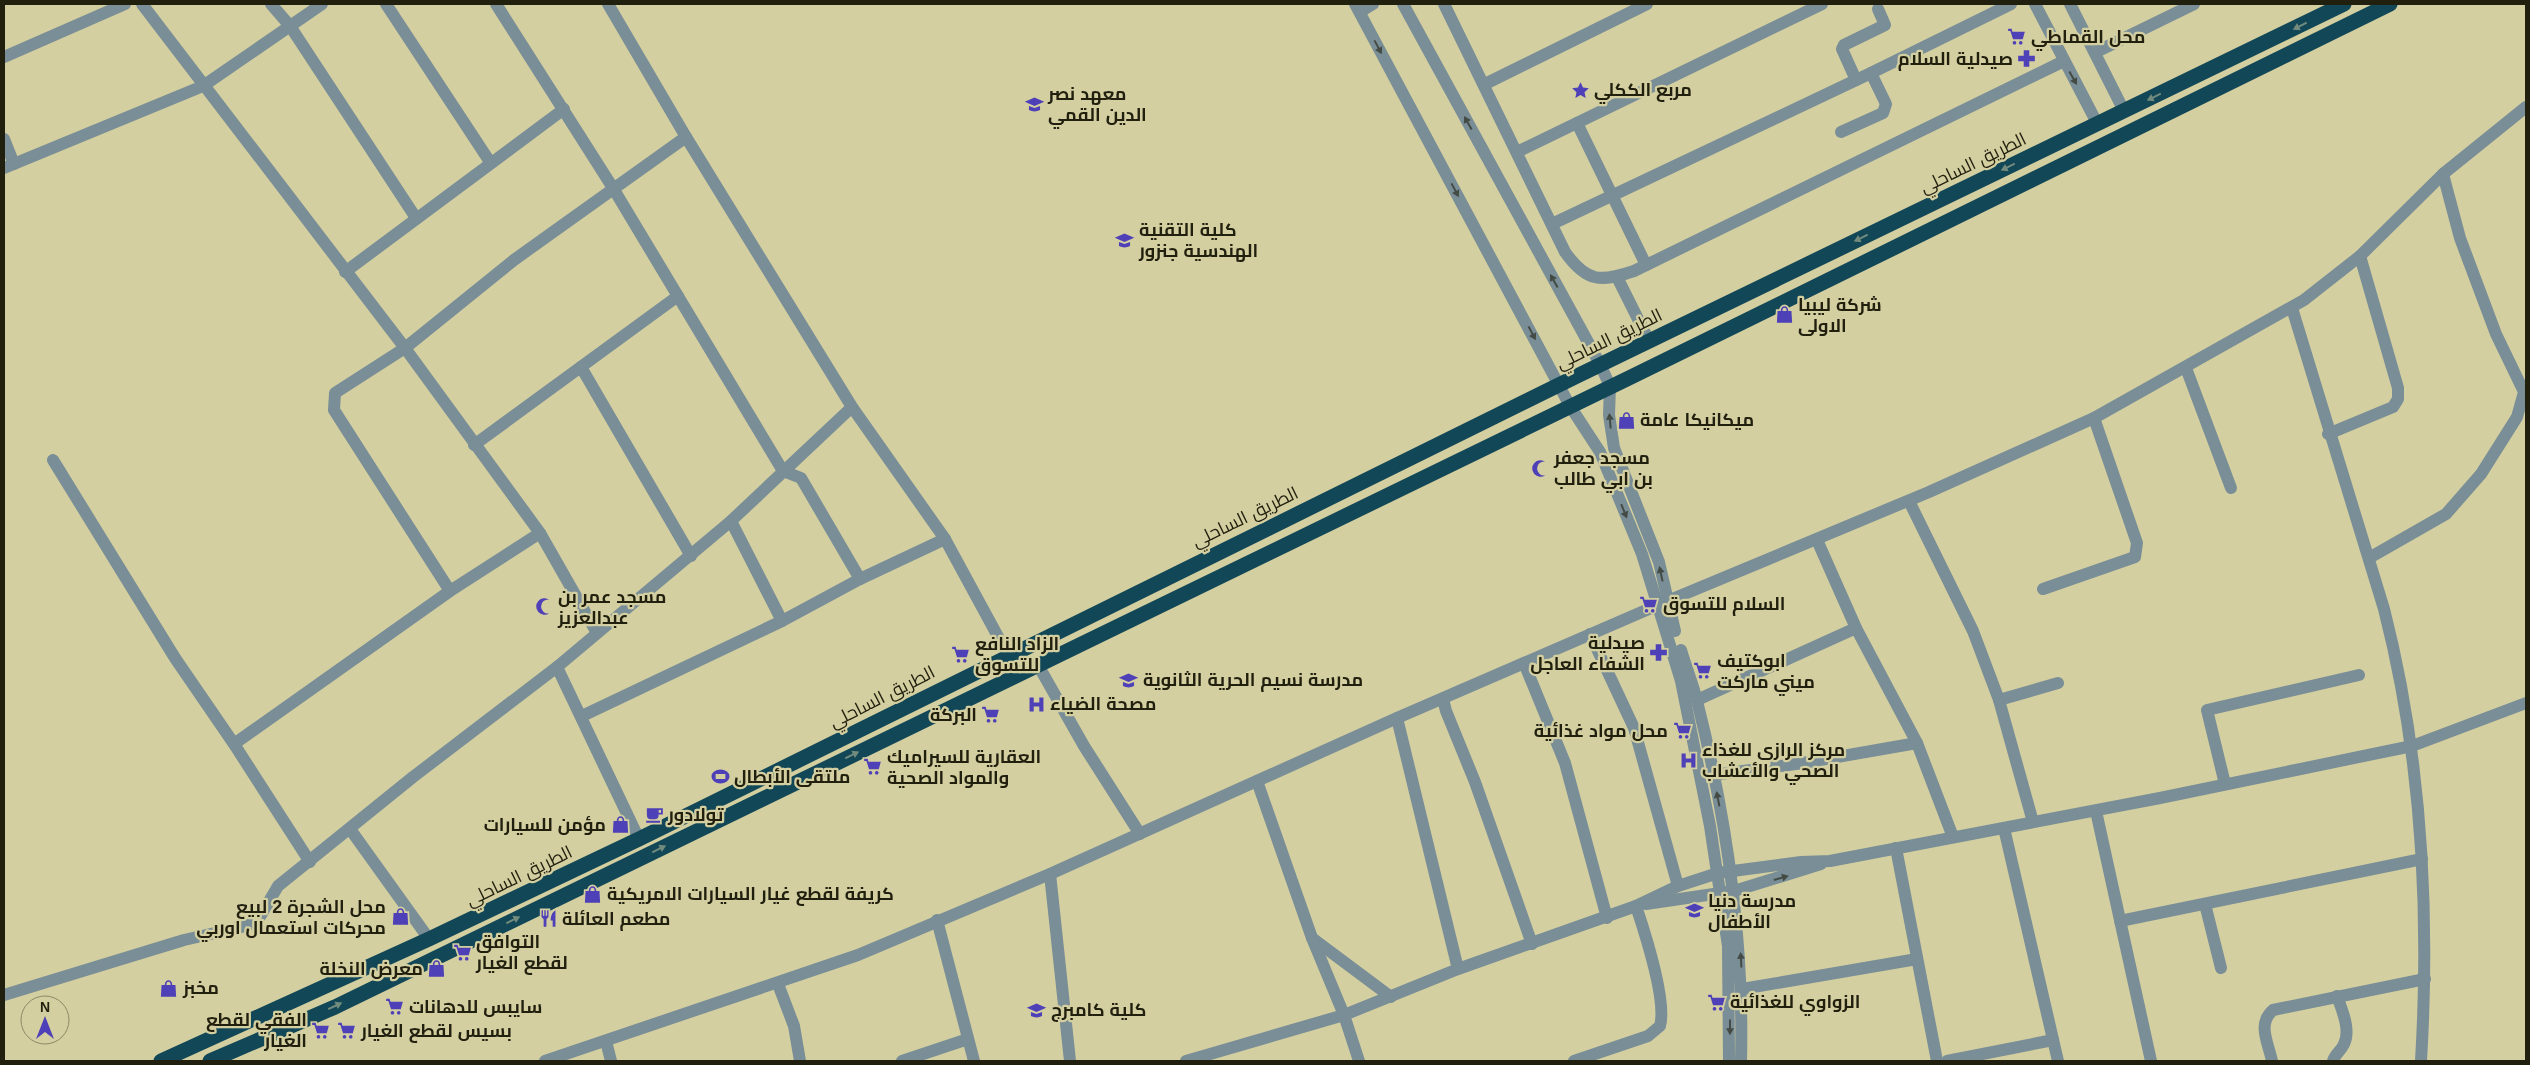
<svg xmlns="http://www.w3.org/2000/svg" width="2530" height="1065" font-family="Helvetica,Cairo,sans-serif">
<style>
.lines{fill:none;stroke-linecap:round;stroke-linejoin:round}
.minor{stroke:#798e96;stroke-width:12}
.highway{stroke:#114757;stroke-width:15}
.oneway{fill:#728b7c}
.oneway2{fill:#444b44}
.labels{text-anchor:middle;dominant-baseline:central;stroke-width:4.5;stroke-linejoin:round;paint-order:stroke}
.poi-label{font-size:18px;font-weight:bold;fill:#211f0e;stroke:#d4cfa1;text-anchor:start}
.street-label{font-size:18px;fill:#211f0e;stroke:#d4cfa1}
</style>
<rect width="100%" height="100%" fill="#d4cfa1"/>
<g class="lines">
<g class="minor">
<path d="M 142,4 L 405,348 L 540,533 L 597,633"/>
<path d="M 271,4 L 290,26 L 416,218"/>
<path d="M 386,4 L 490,162"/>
<path d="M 496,4 L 613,188 L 783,471 L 801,478 L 860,579 L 945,539"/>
<path d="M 608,4 L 686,137"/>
<path d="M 1355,4 L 1570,406 L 1600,452 L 1642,554 L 1681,681 L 1710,826 L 1728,946 L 1729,1061"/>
<path d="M 1403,4 L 1600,364 L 1610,386 L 1609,415 L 1614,448 L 1659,562 L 1675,631"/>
<path d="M 1444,4 L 1565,252 C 1587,283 1601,282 1634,271 L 2064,61"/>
<path d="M 2035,4 L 2097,123"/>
<path d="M 2070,4 L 2124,111"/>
<path d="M 1360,12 L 1373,4"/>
<path d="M 2096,52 L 2194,4"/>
<path d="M 4,57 L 125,4"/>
<path d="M 1856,80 L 1842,49 L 1844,45 L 1885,25 L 1878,9"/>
<path d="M 1485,84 L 1647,4"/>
<path d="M 1577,123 L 1646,265"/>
<path d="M 1841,132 L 1883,113 L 1886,104 L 1871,73"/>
<path d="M 4,139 L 14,164"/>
<path d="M 1517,152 L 1822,4"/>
<path d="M 4,168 L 203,86 L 322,4"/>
<path d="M 1552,224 L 1871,73 L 2011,4"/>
<path d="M 345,272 L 564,109"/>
<path d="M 1617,277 L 1649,341"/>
<path d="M 2292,308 L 2384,609 C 2422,757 2430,909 2421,1061"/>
<path d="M 581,367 L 691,556"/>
<path d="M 2186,368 L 2231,488"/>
<path d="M 2328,434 L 2393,407 L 2398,399 L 2398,388 L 2360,256"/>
<path d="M 474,445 L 678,296"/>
<path d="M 53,460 L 175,658 L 234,744 L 310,862"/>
<path d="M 1909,501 L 1973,631 L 1999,700 L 2033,822"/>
<path d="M 731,521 L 782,621"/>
<path d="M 1817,540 L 1856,628 L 1917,743 L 1953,837"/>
<path d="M 2369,558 L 2446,514 L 2481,474 L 2517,417 L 2524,392 L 2496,334 L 2460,238 L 2443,174"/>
<path d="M 2043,589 L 2135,557 L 2137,543 L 2094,418"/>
<path d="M 450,591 L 334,410 L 335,393 L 405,348 L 514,260 L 686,137 L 852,407 L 945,539 L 1008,655"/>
<path d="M 1590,634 L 1634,728 L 1678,886"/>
<path d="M 1681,650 C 1686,667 1693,684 1697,701 C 1727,819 1744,939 1741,1061"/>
<path d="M 1524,663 L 1565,763 L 1607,918"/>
<path d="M 1038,665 L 1084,746 L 1140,834"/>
<path d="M 1443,699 L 1446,711 L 1475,782 L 1532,944"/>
<path d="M 1697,700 L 1856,628"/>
<path d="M 1999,700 L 2058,683"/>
<path d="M 582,716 L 782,621 L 860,579"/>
<path d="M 1397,718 L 1458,969"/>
<path d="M 234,744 L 450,591 L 540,533"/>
<path d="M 1713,775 L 1803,763 L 1917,743"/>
<path d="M 1257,781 L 1312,938 L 1344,1015 L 1359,1061"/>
<path d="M 2225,784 L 2207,710 L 2359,675"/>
<path d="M 2096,811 L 2151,1061"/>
<path d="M 2004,828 L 2058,1061"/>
<path d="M 350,829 L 429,939"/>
<path d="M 639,839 L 557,667 L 731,521 L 852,407"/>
<path d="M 1896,848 L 1937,1061"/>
<path d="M 1050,874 L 1070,1061"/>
<path d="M 1646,904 L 1734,891 L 1821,864"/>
<path d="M 2205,904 L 2221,968"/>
<path d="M 937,920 L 974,1061"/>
<path d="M 2120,921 L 2422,859"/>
<path d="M 1312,938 L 1391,997"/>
<path d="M 778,984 L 794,1026 L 800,1061"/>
<path d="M 1742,989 L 1917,959"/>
<path d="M 4,995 L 184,940 L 246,926 L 255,922 L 261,915 L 278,886 L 413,777 L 557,667"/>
<path d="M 606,1041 L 611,1061"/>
<path d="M 545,1061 L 858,955 L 1050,874 L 1397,718 L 1658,605 L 1929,492 L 2094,418 L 2304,300 L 2360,256 L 2443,174 L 2526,107"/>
<path d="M 902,1061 L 968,1039"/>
<path d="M 1186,1061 L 1344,1015 L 1458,969 L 1636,906 L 1678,886 L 1718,873 L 1801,862 L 1830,861 L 2160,798 L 2412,746 L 2526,703"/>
<path d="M 1574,1061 L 1648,1036 L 1660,1026 C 1667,1001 1645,933 1636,906"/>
<path d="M 1947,1061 L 2053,1040"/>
<path d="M 2272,1061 C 2268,1042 2257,1024 2273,1010 L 2425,979"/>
<path d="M 2333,1061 C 2335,1054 2341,1051 2344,1044 C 2351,1030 2342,1010 2337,996"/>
</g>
<g class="highway">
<path d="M 161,1061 L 429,939 L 639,839 L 1577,376 L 2344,4"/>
<path d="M 210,1061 L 335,1007 L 1631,377 L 2390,4"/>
</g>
</g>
<defs><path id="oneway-solid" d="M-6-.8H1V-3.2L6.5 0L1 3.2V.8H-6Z" transform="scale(1.25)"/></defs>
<g class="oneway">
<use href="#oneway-solid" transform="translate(2300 26) rotate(153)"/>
<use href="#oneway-solid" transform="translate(2154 97) rotate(154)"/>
<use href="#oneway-solid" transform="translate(2008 167) rotate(154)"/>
<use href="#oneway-solid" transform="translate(1861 238) rotate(154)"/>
<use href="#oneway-solid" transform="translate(852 755) rotate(-26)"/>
<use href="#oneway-solid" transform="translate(659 849) rotate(-26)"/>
<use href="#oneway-solid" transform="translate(513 920) rotate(-26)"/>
<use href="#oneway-solid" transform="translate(335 1006) rotate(-25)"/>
</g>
<g class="oneway2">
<use href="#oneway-solid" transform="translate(1378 47) rotate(62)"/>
<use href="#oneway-solid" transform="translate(2073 78) rotate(61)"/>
<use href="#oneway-solid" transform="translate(1468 123) rotate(-119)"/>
<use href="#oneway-solid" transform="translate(1455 190) rotate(62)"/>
<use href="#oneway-solid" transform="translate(1554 281) rotate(-119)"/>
<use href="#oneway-solid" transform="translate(1532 333) rotate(62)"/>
<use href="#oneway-solid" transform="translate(1610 421) rotate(-95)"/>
<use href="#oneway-solid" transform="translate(1624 511) rotate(68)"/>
<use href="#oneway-solid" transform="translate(1661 574) rotate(-102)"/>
<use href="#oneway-solid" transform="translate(1718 799) rotate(-101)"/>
<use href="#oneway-solid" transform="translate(1781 878) rotate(-16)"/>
<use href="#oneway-solid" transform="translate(1741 960) rotate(-93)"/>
<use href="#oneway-solid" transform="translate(1730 1027) rotate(90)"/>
</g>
<defs>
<symbol id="supermarket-bare" viewBox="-9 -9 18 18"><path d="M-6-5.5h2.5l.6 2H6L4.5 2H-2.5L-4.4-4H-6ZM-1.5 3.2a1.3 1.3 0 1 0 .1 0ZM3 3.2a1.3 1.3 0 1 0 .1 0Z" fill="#4e40b7" stroke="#d4cfa1" stroke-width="2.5" paint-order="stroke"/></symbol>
<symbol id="pharmacy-bare" viewBox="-9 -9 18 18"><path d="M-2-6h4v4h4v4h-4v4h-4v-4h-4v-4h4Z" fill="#4e40b7" stroke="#d4cfa1" stroke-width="2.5" paint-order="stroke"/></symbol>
<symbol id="sight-bare" viewBox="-9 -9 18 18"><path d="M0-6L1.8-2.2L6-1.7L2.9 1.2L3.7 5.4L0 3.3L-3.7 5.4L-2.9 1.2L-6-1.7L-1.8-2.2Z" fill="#4e40b7" stroke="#d4cfa1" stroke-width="2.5" paint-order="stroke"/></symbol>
<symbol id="university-bare" viewBox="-9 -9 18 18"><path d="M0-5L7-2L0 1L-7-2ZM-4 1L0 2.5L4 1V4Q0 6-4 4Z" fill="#4e40b7" stroke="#d4cfa1" stroke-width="2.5" paint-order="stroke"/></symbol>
<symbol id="shop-bare" viewBox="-9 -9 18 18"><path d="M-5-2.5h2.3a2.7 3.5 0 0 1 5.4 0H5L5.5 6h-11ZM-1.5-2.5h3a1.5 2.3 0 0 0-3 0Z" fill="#4e40b7" stroke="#d4cfa1" stroke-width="2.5" paint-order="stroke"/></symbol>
<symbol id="mosque-bare" viewBox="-9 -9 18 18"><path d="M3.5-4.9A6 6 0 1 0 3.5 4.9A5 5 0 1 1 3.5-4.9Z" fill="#4e40b7" stroke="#d4cfa1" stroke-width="2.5" paint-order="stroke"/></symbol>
<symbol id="school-bare" viewBox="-9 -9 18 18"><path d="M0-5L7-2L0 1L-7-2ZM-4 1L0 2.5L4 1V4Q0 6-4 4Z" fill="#4e40b7" stroke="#d4cfa1" stroke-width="2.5" paint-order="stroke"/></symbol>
<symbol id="hospital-bare" viewBox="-9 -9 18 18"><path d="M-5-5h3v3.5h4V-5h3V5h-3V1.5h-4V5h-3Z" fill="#4e40b7" stroke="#d4cfa1" stroke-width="2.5" paint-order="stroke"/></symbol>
<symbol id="stadium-bare" viewBox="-9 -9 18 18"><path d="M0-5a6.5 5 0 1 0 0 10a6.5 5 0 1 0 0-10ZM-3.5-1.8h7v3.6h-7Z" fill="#4e40b7" stroke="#d4cfa1" stroke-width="2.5" paint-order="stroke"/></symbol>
<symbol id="cafe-bare" viewBox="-9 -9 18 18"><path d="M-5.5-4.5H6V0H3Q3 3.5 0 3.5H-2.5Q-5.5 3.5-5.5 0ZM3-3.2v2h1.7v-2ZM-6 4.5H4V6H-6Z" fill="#4e40b7" stroke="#d4cfa1" stroke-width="2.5" paint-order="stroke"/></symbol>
<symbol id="restaurant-bare" viewBox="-9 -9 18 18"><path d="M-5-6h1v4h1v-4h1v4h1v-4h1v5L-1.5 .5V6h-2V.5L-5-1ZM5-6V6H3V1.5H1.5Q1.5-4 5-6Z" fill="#4e40b7" stroke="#d4cfa1" stroke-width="2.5" paint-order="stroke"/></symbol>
</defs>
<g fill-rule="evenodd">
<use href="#supermarket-bare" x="2004" y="24" width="25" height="25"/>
<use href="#pharmacy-bare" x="2014" y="46" width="25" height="25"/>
<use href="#sight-bare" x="1568" y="78" width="25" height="25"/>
<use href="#university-bare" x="1022" y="92" width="25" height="25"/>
<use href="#university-bare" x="1112" y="228" width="25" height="25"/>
<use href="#shop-bare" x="1772" y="302" width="25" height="25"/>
<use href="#shop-bare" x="1614" y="408" width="25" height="25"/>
<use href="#mosque-bare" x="1528" y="456" width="25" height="25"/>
<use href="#supermarket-bare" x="1636" y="592" width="25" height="25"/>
<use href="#mosque-bare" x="532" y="594" width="25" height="25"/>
<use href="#pharmacy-bare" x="1646" y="640" width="25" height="25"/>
<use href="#supermarket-bare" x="948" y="642" width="25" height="25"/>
<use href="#supermarket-bare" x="1690" y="658" width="25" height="25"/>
<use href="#school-bare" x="1116" y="668" width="25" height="25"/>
<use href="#hospital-bare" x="1024" y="692" width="25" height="25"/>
<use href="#supermarket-bare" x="978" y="702" width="25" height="25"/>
<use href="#supermarket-bare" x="1670" y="718" width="25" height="25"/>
<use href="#hospital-bare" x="1676" y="748" width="25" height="25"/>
<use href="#supermarket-bare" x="860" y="754" width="25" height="25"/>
<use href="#stadium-bare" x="708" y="764" width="25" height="25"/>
<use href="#cafe-bare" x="642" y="802" width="25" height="25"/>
<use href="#shop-bare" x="608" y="812" width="25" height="25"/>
<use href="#shop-bare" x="580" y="882" width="25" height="25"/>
<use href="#school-bare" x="1682" y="898" width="25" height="25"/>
<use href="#shop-bare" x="388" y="904" width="25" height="25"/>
<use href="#restaurant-bare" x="536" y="906" width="25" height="25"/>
<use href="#supermarket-bare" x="450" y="940" width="25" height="25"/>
<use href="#shop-bare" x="424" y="956" width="25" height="25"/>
<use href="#shop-bare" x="156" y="976" width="25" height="25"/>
<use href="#supermarket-bare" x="1704" y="990" width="25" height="25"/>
<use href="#supermarket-bare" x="382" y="994" width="25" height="25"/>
<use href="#university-bare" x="1024" y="998" width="25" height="25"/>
<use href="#supermarket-bare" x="308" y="1018" width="25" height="25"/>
<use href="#supermarket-bare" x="334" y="1018" width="25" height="25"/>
</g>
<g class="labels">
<g class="poi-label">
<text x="2031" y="37">محل القماطي</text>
<text x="2013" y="59" text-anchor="end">صيدلية السلام</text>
<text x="1594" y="90">مربع الككلي</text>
<text x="1048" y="94">معهد نصر<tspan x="1048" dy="21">الدين القمي</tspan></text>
<text x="1139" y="230">كلية التقنية<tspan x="1139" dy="21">الهندسية جنزور</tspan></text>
<text x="1798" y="305">شركة ليبيا<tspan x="1798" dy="21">الاولى</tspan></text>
<text x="1640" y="420">ميكانيكا عامة</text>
<text x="1554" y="458">مسجد جعفر<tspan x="1554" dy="21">بن ابي طالب</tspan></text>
<text x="558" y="597">مسجد عمر بن<tspan x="558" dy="21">عبدالعزيز</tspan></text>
<text x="1663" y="604">السلام للتسوق</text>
<text x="1645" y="643" text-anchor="end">صيدلية<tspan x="1645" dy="21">الشفاء العاجل</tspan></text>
<text x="975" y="644">الزاد النافع<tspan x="975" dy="21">للتسوق</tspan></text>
<text x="1717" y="661">ابوكتيف<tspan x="1717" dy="21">ميني ماركت</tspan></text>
<text x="1143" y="680">مدرسة نسيم الحرية الثانوية</text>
<text x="1050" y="704">مصحة الضياء</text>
<text x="977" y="715" text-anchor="end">البركة</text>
<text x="1668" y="731" text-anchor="end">محل مواد غذائية</text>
<text x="1702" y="750">مركز الرازي للغذاء<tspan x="1702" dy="21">الصحي والأعشاب</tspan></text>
<text x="887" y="757">العقارية للسيراميك<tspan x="887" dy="21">والمواد الصحية</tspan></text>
<text x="734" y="777">ملتقى الأبطال</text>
<text x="668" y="815">تولادور</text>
<text x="606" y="825" text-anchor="end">مؤمن للسيارات</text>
<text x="607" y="894">كريفة لقطع غيار السيارات الامريكية</text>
<text x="1708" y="901">مدرسة دنيا<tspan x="1708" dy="21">الأطفال</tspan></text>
<text x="386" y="907" text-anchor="end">محل الشجرة 2 لبيع<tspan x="386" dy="21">محركات استعمال اوربي</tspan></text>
<text x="562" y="919">مطعم العائلة</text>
<text x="476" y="942">التوافق<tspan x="476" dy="21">لقطع الغيار</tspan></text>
<text x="423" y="969" text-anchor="end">معرض النخلة</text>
<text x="183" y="988">مخبز</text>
<text x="1730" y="1002">الزواوي للغذائية</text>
<text x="409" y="1007">سايبس للدهانات</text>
<text x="1051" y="1010">كلية كامبرج</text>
<text x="307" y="1020" text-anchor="end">الفقي لقطع<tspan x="307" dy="21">الغيار</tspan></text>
<text x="361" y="1031">بسيس لقطع الغيار</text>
</g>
<g class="street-label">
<text transform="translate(1973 163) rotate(-26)">الطريق الساحلي</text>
<text transform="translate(1609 339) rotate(-26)">الطريق الساحلي</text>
<text transform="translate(1245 517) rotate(-26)">الطريق الساحلي</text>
<text transform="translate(882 697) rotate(-27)">الطريق الساحلي</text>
<text transform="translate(519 876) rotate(-26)">الطريق الساحلي</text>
</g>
</g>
<rect width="2530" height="1065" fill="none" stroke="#211f0e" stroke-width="10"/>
<g transform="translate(45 1020)"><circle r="24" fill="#d4cfa1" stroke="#8c8966"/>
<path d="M0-4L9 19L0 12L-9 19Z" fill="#4e40b7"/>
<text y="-8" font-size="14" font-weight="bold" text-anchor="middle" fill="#211f0e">N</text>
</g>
</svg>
